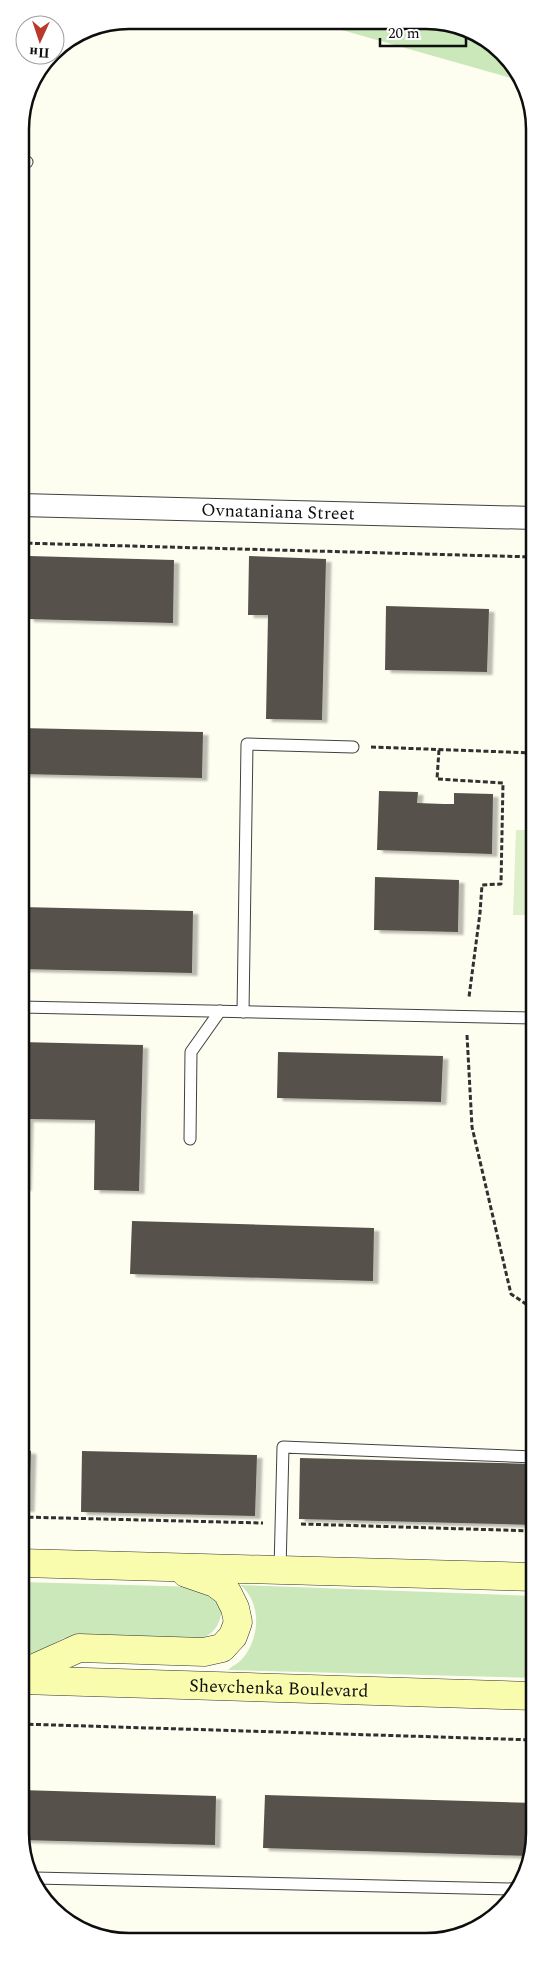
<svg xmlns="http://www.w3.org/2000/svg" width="555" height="1962" font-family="Spectral,serif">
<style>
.green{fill:#cbe8ba}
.pitch{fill:#deefcc}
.building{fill:#56514b;filter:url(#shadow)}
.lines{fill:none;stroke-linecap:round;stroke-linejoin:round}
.service-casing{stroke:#414141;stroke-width:13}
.minor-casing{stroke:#414141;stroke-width:24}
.secondary-casing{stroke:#303030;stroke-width:29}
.path{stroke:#303030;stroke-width:3;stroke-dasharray:5 2.5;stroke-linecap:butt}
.service{stroke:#fff;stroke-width:11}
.minor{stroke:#fff;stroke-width:22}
.secondary{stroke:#f9fcad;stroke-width:28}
.labels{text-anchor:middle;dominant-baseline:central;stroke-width:5;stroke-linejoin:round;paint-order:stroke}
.street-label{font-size:18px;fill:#0e0e0e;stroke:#fff}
.rim{fill:none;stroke:#0e0e0e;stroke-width:2.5}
</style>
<defs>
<filter id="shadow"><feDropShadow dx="5.5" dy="3" stdDeviation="1" flood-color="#0004"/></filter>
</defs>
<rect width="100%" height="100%" fill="#fefef0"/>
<g class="green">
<path d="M 310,21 L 448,22 L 508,57 L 518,80 Z"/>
<path d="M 21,1582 L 200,1587 L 211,1594 L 222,1611 C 218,1631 211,1635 193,1642 L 64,1638 L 36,1653 L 21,1653 Z"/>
<path d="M 240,1585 L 535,1596 L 535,1678 L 228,1670 C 232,1666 239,1663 243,1658 C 260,1638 262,1602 240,1585 Z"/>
</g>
<path class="pitch" d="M 516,830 L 534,830 L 534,915 L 513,915 Z"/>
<g class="building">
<path d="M 29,556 L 174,560 L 173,623 L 28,619 Z"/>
<path d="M 249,556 L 326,559 L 322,720 L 266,719 L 268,615 L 248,615 Z"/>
<path d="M 386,606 L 489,609 L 487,672 L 385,670 Z"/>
<path d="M 20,728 L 203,732 L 202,778 L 21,774 Z"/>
<path d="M 379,791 L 418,792 L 417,803 L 444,804 L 454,804 L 454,793 L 493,794 L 492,854 L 377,850 Z"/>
<path d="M 375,877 L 459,880 L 458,932 L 374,930 Z"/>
<path d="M 21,907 L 193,911 L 192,973 L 21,969 Z"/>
<path d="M 21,1042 L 143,1045 L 139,1191 L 94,1190 L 95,1120 L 28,1119 L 26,1188 L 21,1188 Z"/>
<path d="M 278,1052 L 443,1056 L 441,1102 L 277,1098 Z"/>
<path d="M 132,1221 L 374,1228 L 373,1281 L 130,1274 Z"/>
<path d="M 21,1450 L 31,1451 L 29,1509 L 21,1509 Z"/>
<path d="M 82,1451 L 257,1455 L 255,1516 L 81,1512 Z"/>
<path d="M 300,1458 L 535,1464 L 535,1525 L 299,1519 Z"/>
<path d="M 21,1790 L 216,1796 L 215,1845 L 21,1840 Z"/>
<path d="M 265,1795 L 535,1803 L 535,1841 L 529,1856 L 263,1848 Z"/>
</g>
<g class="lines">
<defs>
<g id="service">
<path d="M 20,162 L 27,162"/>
<path d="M 21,1007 L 534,1018"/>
<path d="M 243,1012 L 247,744 L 353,747"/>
<path d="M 190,1139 L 191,1052 L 220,1011"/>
<path d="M 280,1570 L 283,1447 L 535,1457"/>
<path d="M 35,1878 L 515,1889"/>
</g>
<g id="minor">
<path id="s1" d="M 20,505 L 534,518"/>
</g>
<g id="secondary">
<path d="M 21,1563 L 535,1577"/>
<path d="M 21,1674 L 79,1648 L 204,1652 L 222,1648 L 233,1636 L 238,1622 L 235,1608 L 227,1592 L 215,1583 L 186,1573"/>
<path id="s2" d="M 21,1680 L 535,1696"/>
</g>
</defs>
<use href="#service" class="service-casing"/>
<use href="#minor" class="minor-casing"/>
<use href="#secondary" class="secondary-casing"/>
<g class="path">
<path d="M 20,543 L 534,557"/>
<path d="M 371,747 L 534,753"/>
<path d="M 439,750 L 437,779 L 503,783 L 501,884 L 482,885 L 480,913 L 469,997"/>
<path d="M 467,1035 L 472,1127 L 511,1294 L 535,1310"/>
<path d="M 21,1517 L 263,1523"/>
<path d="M 301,1524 L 535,1531"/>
<path d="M 21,1724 L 535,1740"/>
</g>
<use href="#service" class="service"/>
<use href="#minor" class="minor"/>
<use href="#secondary" class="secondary"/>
</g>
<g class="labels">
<g class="street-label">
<text stroke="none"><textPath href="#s1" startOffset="258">Ovnataniana Street</textPath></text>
<text stroke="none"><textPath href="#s2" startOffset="258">Shevchenka Boulevard</textPath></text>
</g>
</g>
<path d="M0 0H555V1962H0ZM129 29H426A100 100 0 0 1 526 129V1833A100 100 0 0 1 426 1933H129A100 100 0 0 1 29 1833V129A100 100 0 0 1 129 29Z" fill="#fff" fill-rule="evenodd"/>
<path class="rim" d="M129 29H426A100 100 0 0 1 526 129V1833A100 100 0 0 1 426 1933H129A100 100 0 0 1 29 1833V129A100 100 0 0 1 129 29Z"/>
<g transform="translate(40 40) rotate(183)"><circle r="24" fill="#ffffff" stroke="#9f9f9f"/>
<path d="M0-4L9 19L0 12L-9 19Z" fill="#b9392b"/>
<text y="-8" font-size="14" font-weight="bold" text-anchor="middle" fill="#0e0e0e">Пн</text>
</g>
<path d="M380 38v8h86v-8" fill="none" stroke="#0e0e0e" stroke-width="2.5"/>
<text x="388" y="38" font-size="15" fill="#0e0e0e" stroke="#ffffff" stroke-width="4" paint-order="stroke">20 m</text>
</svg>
